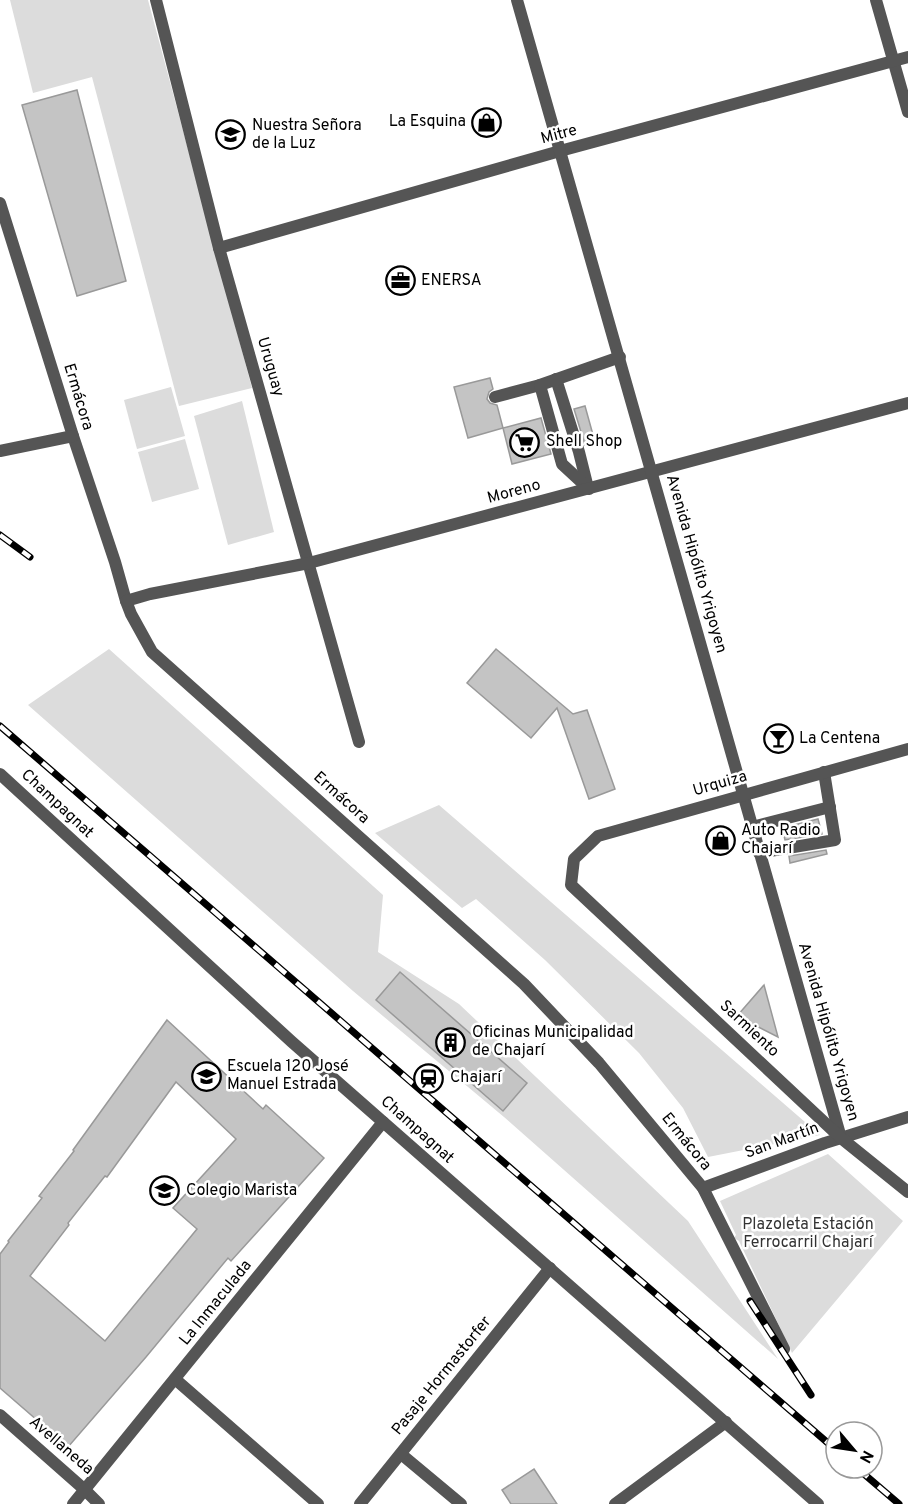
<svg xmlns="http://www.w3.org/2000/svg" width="908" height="1504" font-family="Overpass,sans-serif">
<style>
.green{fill:#dcdcdc}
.building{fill:#c4c4c4;stroke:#999;stroke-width:1.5;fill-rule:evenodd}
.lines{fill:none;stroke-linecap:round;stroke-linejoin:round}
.service{stroke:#555;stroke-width:12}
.pedestrian{stroke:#555;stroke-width:12}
.minor{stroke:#555;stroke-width:12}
.tertiary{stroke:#555;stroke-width:12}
.rail-casing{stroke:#000;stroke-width:7}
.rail{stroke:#fff;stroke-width:4.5;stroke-dasharray:14;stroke-linecap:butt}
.labels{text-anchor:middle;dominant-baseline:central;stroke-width:5;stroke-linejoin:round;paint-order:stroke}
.poi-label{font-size:16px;fill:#000;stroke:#fff;text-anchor:start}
.street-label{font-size:16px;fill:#000;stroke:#fff}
.park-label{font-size:16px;fill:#333;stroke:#fff}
</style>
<rect width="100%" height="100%" fill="#fff"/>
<g class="green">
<path d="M 10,0 L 148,0 L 252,388 L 179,406 L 92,77 L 33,93 Z"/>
<path d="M 171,387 L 185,436 L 137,449 L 124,400 Z"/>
<path d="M 242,401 L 274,532 L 228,545 L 194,416 Z"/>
<path d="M 185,439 L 199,489 L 152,502 L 138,452 Z"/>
<path d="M 109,649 L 383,895 L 378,952 L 459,1004 L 688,1221 L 778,1359 L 504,1117 L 353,991 L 28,705 Z"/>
<path d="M 439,805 L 820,1135 L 708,1157 L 683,1108 L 639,1053 L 545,960 L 476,899 L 462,908 L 375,833 Z"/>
<path d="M 828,1154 L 903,1221 L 792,1353 L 739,1241 L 734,1238 L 736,1235 L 720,1201 Z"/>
</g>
<g class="building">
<path d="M 77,90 L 126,281 L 77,296 L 22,105 Z"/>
<path d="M 490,378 L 493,389 L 489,392 L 487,399 L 490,403 L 497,405 L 503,428 L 468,438 L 454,387 Z"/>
<path d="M 585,406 L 595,442 L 585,445 L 574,409 Z"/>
<path d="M 541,418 L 551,454 L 512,464 L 503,428 Z"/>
<path d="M 496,649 L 573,714 L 587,710 L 615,789 L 589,799 L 557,708 L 531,738 L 467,683 Z"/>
<path d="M 818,819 L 822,834 L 785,840 L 782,828 Z"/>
<path d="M 826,850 L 827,854 L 790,863 L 789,856 Z"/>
<path d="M 400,972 L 527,1083 L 503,1111 L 376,1000 Z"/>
<path d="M 764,985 L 778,1037 L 737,1016 Z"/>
<path d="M 167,1020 L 263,1109 L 266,1105 L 324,1158 L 231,1261 L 228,1258 L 146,1357 L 68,1447 L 0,1388 L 0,1254 L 9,1242 L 8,1241 L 42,1198 L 39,1196 L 74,1151 L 73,1150 ZM 176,1082 L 236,1139 L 173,1208 L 197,1229 L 105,1341 L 30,1276 L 69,1225 L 68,1223 L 105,1176 L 107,1177 Z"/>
<path d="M 534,1469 L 557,1504 L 511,1504 L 502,1490 Z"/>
</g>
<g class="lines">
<g class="service">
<path d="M 0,203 L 73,436 L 115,562 L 126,601 L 131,614 L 152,652 L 524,984 L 599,1063 L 703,1188 L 784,1349"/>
<path d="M 556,379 L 579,452 L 588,488"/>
<path d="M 495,397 L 540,385"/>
<path d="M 0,451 L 73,436"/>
<path d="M 589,489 L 562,464 L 540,385 L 620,357"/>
<path d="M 752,827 L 830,807"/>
<path d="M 759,853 L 835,840 L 824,772"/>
<path d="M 703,1188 L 825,1143 L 841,1138"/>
<path d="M 615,1504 L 726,1422"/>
</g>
<g class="pedestrian">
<path d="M 175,1379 L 318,1504"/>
<path d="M 401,1454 L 461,1504"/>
</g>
<g class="minor">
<path d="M 156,0 L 219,248 L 359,742"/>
<path d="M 876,0 L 908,112"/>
<path d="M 219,248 L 560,151 L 908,57"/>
<path d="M 126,601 L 150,594 L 309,563 L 908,403"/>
<path d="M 841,1138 L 908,1117"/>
<path d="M 0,1415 L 85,1490 L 99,1504"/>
<path d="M 73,1504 L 383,1122"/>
<path d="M 360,1504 L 550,1268"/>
</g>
<g class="tertiary">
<path d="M 517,0 C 626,379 732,759 841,1138"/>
<path d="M 908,749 L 598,836 L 574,859 L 571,885 L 841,1138 L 908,1192"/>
<path d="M 0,774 L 292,1042 L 818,1504"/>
</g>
<defs>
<g id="rail">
<path d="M 0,535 L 30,557"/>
<path d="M 0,726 L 836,1450"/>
<path d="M 750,1301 L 811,1395"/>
<path d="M 857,1468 L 899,1504"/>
</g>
</defs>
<use href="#rail" class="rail-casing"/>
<use href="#rail" class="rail"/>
</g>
<defs>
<symbol id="shop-ring" viewBox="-11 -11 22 22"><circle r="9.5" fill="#fff" stroke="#000" stroke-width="1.5"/><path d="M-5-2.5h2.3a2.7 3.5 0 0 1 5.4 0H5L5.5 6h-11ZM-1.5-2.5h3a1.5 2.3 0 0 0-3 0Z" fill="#000"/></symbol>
<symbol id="school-ring" viewBox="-11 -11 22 22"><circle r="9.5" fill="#fff" stroke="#000" stroke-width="1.5"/><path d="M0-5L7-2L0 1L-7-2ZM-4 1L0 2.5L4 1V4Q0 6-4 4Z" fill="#000"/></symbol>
<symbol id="office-ring" viewBox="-11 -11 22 22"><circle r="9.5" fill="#fff" stroke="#000" stroke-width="1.5"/><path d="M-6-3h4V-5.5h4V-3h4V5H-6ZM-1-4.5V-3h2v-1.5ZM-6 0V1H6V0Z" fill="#000"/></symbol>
<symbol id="supermarket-ring" viewBox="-11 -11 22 22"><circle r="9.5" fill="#fff" stroke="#000" stroke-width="1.5"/><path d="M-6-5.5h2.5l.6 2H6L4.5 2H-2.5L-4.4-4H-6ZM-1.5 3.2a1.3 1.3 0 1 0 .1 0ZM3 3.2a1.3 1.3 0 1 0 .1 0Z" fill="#000"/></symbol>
<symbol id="bar-ring" viewBox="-11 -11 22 22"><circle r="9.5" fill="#fff" stroke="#000" stroke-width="1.5"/><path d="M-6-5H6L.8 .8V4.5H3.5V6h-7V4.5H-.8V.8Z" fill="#000"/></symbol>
<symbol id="building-ring" viewBox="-11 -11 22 22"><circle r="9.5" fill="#fff" stroke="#000" stroke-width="1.5"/><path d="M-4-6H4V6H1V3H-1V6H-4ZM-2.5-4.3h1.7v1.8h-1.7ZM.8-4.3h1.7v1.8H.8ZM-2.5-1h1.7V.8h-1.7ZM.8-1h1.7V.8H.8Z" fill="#000"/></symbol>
<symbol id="station-ring" viewBox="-11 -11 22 22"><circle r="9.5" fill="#fff" stroke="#000" stroke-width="1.5"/><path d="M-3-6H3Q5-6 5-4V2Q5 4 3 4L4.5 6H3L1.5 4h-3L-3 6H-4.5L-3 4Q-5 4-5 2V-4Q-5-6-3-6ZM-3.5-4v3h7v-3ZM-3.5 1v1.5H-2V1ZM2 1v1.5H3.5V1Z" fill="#000"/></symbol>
</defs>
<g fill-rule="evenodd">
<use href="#shop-ring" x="470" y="106" width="33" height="33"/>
<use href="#school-ring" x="214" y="118" width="33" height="33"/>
<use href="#office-ring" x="384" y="264" width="33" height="33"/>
<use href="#supermarket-ring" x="508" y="426" width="33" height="33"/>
<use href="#bar-ring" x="762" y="722" width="33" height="33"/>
<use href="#shop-ring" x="704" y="824" width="33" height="33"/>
<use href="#building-ring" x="434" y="1026" width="33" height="33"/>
<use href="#school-ring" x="190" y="1060" width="33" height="33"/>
<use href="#station-ring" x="412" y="1062" width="33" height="33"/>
<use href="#school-ring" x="148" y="1174" width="33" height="33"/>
</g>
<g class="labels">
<g class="poi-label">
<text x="466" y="122" text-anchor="end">La Esquina</text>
<text x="252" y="126">Nuestra Señora<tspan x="252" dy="18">de la Luz</tspan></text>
<text x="421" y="281">ENERSA</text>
<text x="546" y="442">Shell Shop</text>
<text x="799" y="739">La Centena</text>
<text x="741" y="831">Auto Radio<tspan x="741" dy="18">Chajarí</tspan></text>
<text x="472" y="1033">Oficinas Municipalidad<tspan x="472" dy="18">de Chajarí</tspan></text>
<text x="227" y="1067">Escuela 120 José<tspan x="227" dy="18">Manuel Estrada</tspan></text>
<text x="450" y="1078">Chajarí</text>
<text x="186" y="1191">Colegio Marista</text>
</g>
<g class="street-label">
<text transform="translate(559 135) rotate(-15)">Mitre</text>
<text transform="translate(270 367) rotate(74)">Uruguay</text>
<text transform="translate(78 397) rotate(73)">Ermácora</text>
<text transform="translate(514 492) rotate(-15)">Moreno</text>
<text transform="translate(696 564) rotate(74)">Avenida Hipólito Yrigoyen</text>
<text transform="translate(720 784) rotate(-16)">Urquiza</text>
<text transform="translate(341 798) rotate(42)">Ermácora</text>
<text transform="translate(57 804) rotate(43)">Champagnat</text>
<text transform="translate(749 1029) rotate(43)">Sarmiento</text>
<text transform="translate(828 1032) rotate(74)">Avenida Hipólito Yrigoyen</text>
<text transform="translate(417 1130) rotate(42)">Champagnat</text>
<text transform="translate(782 1141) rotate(-20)">San Martín</text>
<text transform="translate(686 1142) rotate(51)">Ermácora</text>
<text transform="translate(216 1303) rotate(-51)">La Inmaculada</text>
<text transform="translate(442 1376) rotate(-51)">Pasaje Hormastorfer</text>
<text transform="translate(61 1446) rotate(41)">Avellaneda</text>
</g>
<g class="park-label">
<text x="808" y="1225">Plazoleta Estación<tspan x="808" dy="18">Ferrocarril Chajarí</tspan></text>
</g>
</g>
<g transform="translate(854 1450) rotate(119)"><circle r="28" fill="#ffffff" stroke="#999999" stroke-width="1.5"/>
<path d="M0-4.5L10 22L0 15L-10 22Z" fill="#000000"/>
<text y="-9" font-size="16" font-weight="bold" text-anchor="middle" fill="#000000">N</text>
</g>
</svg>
